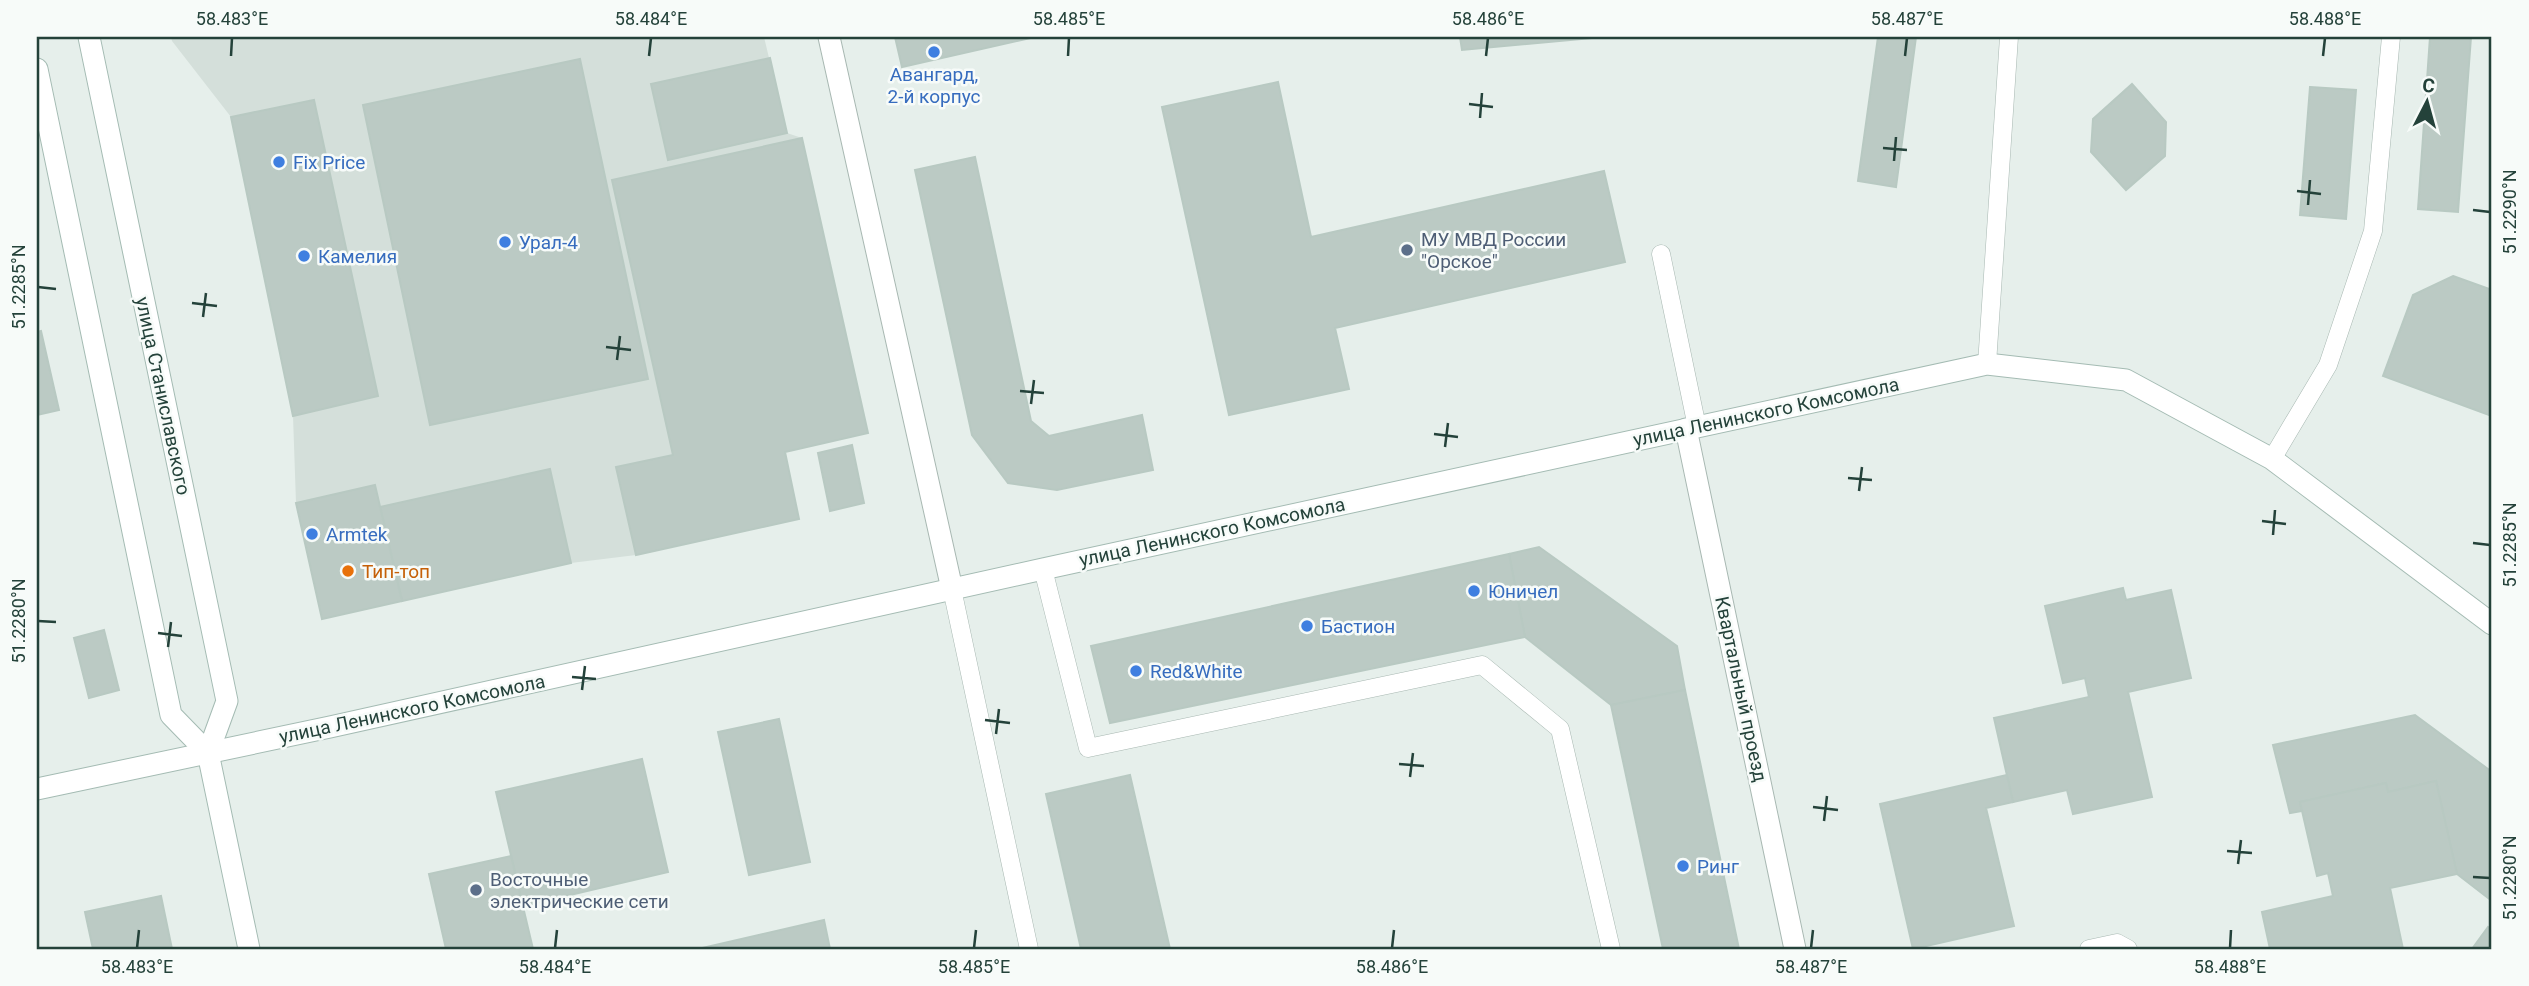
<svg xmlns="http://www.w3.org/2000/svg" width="2529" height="986" font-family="Roboto,sans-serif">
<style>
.built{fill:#d4dfda}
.building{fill:#bbcac4;stroke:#b8c9c2;stroke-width:2}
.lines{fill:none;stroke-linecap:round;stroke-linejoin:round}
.lane-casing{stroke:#a8b8b2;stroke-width:19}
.street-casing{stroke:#a8b8b2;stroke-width:23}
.secondary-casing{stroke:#a4bbb3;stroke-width:23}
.lane{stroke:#fff;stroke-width:18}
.street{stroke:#fff;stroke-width:21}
.secondary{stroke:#fff;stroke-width:21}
.ticks{fill:none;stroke:#24423a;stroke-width:2.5}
.shop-dot{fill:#3f7fe0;stroke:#f7fbf9;stroke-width:2.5}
.service-dot{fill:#5c6f8a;stroke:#f7fbf9;stroke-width:2.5}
.food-dot{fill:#e8710a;stroke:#f7fbf9;stroke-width:2.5}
.labels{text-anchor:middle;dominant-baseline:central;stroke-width:5;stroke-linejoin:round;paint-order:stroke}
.shop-label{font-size:19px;fill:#366cbe;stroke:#f7fbf9;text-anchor:start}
.service-label{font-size:19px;fill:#4e5e75;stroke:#f7fbf9;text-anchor:start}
.street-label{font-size:19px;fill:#24423a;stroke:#f7fbf9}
.food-label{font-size:19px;fill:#c56008;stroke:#f7fbf9;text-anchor:start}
.neatline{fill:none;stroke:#24423a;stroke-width:2.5}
.ticks-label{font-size:18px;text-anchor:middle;fill:#24423a}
</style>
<rect width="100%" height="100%" fill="#e6efeb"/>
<path class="built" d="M 171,37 L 764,37 L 787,133 L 802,138 L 868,433 L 785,452 L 799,519 L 636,555 L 571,563 L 322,619 L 296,503 L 293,416 L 231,117 L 172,41 Z"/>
<g class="building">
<path d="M 895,37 L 1035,37 L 902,67 Z"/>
<path d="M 1460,37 L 1603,37 L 1462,50 Z"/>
<path d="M 1878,37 L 1916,37 L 1896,187 L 1858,181 Z"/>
<path d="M 2430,37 L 2471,37 L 2458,212 L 2418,209 Z"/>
<path d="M 770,58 L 787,133 L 668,160 L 651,84 Z"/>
<path d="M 580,59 L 648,379 L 430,425 L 363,105 Z"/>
<path d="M 1278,82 L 1311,237 L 1604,171 L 1625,262 L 1335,328 L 1349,389 L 1229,415 L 1162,107 Z"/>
<path d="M 2132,84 L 2166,122 L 2165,156 L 2126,190 L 2091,152 L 2093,119 Z"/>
<path d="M 2310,87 L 2356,90 L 2346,219 L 2300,215 Z"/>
<path d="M 314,100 L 378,396 L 293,416 L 231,117 Z"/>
<path d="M 802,138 L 868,433 L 785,452 L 799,519 L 636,555 L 616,467 L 673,455 L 612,180 Z"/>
<path d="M 975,157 L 1031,421 L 1049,436 L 1142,415 L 1153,470 L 1057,490 L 1008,483 L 972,435 L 915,170 Z"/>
<path d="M 2453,276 L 2492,290 L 2492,416 L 2383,376 L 2413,295 Z"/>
<path d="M 41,331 L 59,410 L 37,415 L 37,332 Z"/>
<path d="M 852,445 L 864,503 L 830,511 L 818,453 Z"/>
<path d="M 550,469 L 571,563 L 402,601 L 380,507 Z"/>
<path d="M 375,485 L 402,601 L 322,619 L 296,503 Z"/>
<path d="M 1539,547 L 1677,646 L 1685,690 L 1611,705 L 1525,637 L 1509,554 Z"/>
<path d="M 1509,554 L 1525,637 L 1110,723 L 1091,646 Z"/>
<path d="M 2123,588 L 2126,600 L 2171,590 L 2191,678 L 2128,692 L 2152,797 L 2073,814 L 2067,790 L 2013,802 L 1994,718 L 2089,697 L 2085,678 L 2063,683 L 2045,606 Z"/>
<path d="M 104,630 L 119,690 L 89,698 L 74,638 Z"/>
<path d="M 1685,690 L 1739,949 L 1663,949 L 1611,705 Z"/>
<path d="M 2415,715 L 2492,772 L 2492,901 L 2457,874 L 2436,781 L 2388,792 L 2386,783 L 2300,802 L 2302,811 L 2290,813 L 2273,745 Z"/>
<path d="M 779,719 L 810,862 L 749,875 L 718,732 Z"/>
<path d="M 642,759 L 668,872 L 523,906 L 496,792 Z"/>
<path d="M 1130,775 L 1170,949 L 1081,949 L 1046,794 Z"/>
<path d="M 2007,775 L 2013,802 L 1986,808 L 2014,926 L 1913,949 L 1880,804 Z"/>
<path d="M 2436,781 L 2457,874 L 2390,888 L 2403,949 L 2270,949 L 2262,912 L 2333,896 L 2328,873 L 2317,876 L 2300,802 L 2386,783 L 2388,792 Z"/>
<path d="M 511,856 L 533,949 L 446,949 L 429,874 Z"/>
<path d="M 161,896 L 172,949 L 93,949 L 85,912 Z"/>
<path d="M 824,920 L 830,949 L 698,949 Z"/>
<path d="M 2488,927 L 2492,931 L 2492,949 L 2472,949 Z"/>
</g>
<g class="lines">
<defs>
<g id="lane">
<path d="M 1661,254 L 1697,427"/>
<path d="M 1987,364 L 2009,37"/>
<path d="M 2272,459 L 2328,365 L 2373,231 L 2391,37"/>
<path d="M 1043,569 L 1088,748 L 1482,665 L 1560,729 L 1611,949"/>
<path d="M 952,589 L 1029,949"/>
<path d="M 2089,949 L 2117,943 L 2128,949"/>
</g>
<g id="street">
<path d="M 829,37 L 952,589"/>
<path d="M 1686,429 L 1795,949"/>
</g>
<g id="secondary">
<path d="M 89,37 L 227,701 L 208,753 L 249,949"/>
<path d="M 37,69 L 171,715 L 208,753"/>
<path d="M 37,789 L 330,727 L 1043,569 L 1987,364 L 2126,380 L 2272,459 L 2492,624"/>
</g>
</defs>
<use href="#lane" class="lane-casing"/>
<use href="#street" class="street-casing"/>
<use href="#secondary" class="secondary-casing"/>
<use href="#lane" class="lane"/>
<use href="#street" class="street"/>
<use href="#secondary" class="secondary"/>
</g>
<path class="ticks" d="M 231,56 L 232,38M 649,56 L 651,38M 1068,56 L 1069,38M 1486,56 L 1488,38M 1905,56 L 1907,38M 2323,56 L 2325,38M 1469,104 L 1493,107M 1480,118 L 1482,93M 1883,148 L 1907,150M 1894,161 L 1896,137M 2297,191 L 2321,194M 2308,205 L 2310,180M 2473,210 L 2490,212M 38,287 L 56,289M 192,303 L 217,306M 203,317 L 206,293M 606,347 L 631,350M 617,360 L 620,336M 1020,391 L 1044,393M 1031,404 L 1034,380M 1434,434 L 1458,437M 1445,447 L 1448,423M 1848,478 L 1872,480M 1859,491 L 1862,467M 2262,521 L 2286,524M 2273,535 L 2275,510M 2473,543 L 2490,545M 38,621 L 56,622M 158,633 L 182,636M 168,647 L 171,622M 572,677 L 596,679M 582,690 L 585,666M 985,720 L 1010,723M 996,734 L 999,709M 1399,764 L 1424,766M 1410,777 L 1413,753M 1813,807 L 1838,810M 1824,821 L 1827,796M 2227,851 L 2252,853M 2238,864 L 2241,840M 2473,877 L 2490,878M 137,948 L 139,930M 555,948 L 557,930M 974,948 L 976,930M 1392,948 L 1394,930M 1811,948 L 1813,930M 2230,948 L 2231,930"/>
<g class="shop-dot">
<circle cx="934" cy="52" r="7"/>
<circle cx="279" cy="162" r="7"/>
<circle cx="505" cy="242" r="7"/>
<circle cx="304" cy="256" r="7"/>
<circle cx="312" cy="534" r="7"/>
<circle cx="1474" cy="591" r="7"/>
<circle cx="1307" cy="626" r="7"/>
<circle cx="1136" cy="671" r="7"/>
<circle cx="1683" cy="866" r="7"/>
</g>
<g class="service-dot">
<circle cx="1407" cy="250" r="7"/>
<circle cx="476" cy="890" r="7"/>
</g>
<circle class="food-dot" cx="348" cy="571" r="7"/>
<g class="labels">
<g class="shop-label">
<text x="934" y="74" text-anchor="middle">Авангард,<tspan x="934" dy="22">2-й корпус</tspan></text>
<text x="293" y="162">Fix Price</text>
<text x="519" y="242">Урал-4</text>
<text x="318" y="256">Камелия</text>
<text x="326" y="534">Armtek</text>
<text x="1488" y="591">Юничел</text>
<text x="1321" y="626">Бастион</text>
<text x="1150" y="671">Red&amp;White</text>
<text x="1697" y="866">Ринг</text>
</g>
<g class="service-label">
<text x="1421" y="239">МУ МВД России<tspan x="1421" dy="22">"Орское"</tspan></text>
<text x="490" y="879">Восточные<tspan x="490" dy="22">электрические сети</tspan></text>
</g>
<g class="street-label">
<text transform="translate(163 396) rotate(78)">улица Станиславского</text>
<text transform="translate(1766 412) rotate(-12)">улица Ленинского Комсомола</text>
<text transform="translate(1212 532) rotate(-12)">улица Ленинского Комсомола</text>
<text transform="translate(1741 689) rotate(78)">Квартальный проезд</text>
<text transform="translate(412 709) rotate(-12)">улица Ленинского Комсомола</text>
</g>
<g class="food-label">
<text x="362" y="571">Тип-топ</text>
</g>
</g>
<rect width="2529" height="986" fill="none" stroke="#f7fbf9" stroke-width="77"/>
<g transform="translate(2427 102) rotate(6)" stroke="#f7fbf9" stroke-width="5" paint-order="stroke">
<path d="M0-5L12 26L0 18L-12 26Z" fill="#24423a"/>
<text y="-10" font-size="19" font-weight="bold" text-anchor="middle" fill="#24423a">С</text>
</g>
<rect x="38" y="38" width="2452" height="910" class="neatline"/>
<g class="ticks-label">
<text x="232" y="25">58.483°E</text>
<text x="651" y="25">58.484°E</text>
<text x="1069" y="25">58.485°E</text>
<text x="1488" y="25">58.486°E</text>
<text x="1907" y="25">58.487°E</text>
<text x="2325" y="25">58.488°E</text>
<text transform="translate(2510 212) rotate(-90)" y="6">51.2290°N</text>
<text transform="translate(19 287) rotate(-90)" y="6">51.2285°N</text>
<text transform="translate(2510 545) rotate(-90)" y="6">51.2285°N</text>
<text transform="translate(19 621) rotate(-90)" y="6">51.2280°N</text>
<text transform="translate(2510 878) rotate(-90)" y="6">51.2280°N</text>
<text x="137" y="973">58.483°E</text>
<text x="555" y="973">58.484°E</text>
<text x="974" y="973">58.485°E</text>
<text x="1392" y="973">58.486°E</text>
<text x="1811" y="973">58.487°E</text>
<text x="2230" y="973">58.488°E</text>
</g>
</svg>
